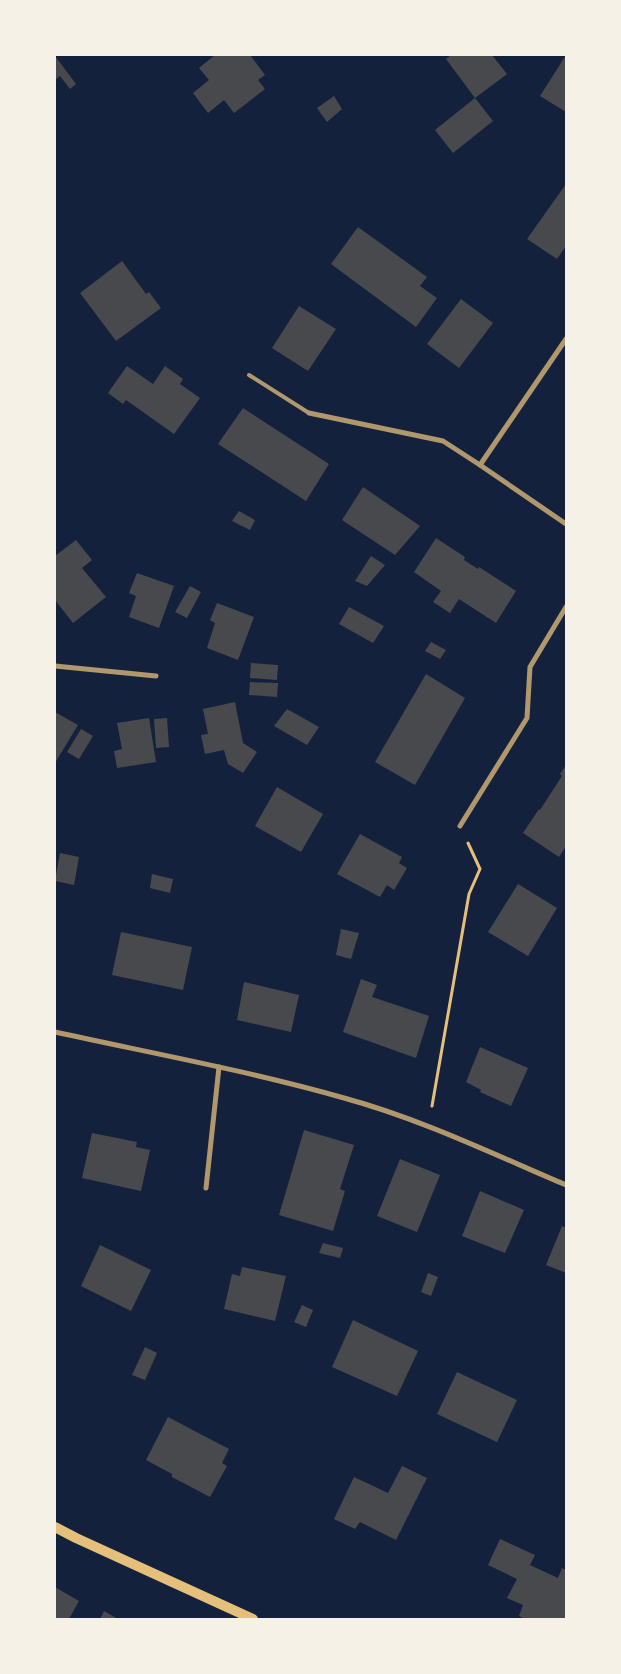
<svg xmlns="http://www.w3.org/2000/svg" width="621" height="1674" font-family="'Open Sans',sans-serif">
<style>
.building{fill:#48494c}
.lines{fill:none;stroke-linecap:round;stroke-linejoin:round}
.path{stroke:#e5c07b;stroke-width:3}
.service{stroke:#b1986c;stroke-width:4}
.minor{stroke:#b1986c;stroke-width:5}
.secondary{stroke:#e5c07b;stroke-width:10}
</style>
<rect width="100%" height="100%" fill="#14213d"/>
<g class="building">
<path d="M 215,55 L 250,55 L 265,75 L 258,80 L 265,89 L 234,113 L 224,100 L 208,113 L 193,93 L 209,80 L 199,68 Z"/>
<path d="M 451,55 L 492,55 L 507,74 L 475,98 L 446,59 Z"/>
<path d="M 566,55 L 566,112 L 540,96 Z"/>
<path d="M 55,56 L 76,84 L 70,89 L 60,76 L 55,80 Z"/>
<path d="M 334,96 L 342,109 L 327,122 L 317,108 Z"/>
<path d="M 475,98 L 493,121 L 453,153 L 435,130 Z"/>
<path d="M 566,184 L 566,246 L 557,259 L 527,239 Z"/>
<path d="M 358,227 L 427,277 L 420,286 L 437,298 L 416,327 L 331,264 Z"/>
<path d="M 122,261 L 146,294 L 149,292 L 161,308 L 116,341 L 80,293 Z"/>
<path d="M 461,299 L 493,323 L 459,368 L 427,344 Z"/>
<path d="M 299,306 L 336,329 L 308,371 L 272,348 Z"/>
<path d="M 127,366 L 153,384 L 165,366 L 183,379 L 180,384 L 200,398 L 174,434 L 126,400 L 123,404 L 108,393 Z"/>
<path d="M 243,408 L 329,464 L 306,501 L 218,444 Z"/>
<path d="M 363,487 L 420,526 L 395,555 L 342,520 Z"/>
<path d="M 239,511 L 255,520 L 250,530 L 232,521 Z"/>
<path d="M 436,538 L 465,557 L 464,560 L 478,569 L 479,567 L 516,591 L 496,623 L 459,599 L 450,613 L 433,602 L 441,591 L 414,572 Z"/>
<path d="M 76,540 L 92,560 L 82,568 L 106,597 L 73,623 L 55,600 L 55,556 Z"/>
<path d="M 371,556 L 385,565 L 367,586 L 355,581 Z"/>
<path d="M 137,573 L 174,586 L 159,628 L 129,617 L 136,596 L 129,593 Z"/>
<path d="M 190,586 L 201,592 L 187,618 L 175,612 Z"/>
<path d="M 217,603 L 254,617 L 238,660 L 207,648 L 215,623 L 210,620 Z"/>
<path d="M 349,607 L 384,626 L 373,643 L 339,624 Z"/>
<path d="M 431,642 L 446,650 L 440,659 L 425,651 Z"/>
<path d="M 251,663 L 278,665 L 277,680 L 250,678 Z"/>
<path d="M 426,674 L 465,698 L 415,785 L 375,762 Z"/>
<path d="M 250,682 L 278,683 L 277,697 L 249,695 Z"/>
<path d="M 235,702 L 243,743 L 257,752 L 243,773 L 228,764 L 224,750 L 205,754 L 201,735 L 208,734 L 203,709 Z"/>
<path d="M 287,709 L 319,727 L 307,745 L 274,726 Z"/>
<path d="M 55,712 L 78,725 L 55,763 Z"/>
<path d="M 149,718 L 156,762 L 117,768 L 114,751 L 122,749 L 117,723 Z"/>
<path d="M 167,718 L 169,747 L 156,748 L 154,719 Z"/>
<path d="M 81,729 L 93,736 L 79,759 L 67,752 Z"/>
<path d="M 566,765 L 566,846 L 559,857 L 523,833 L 539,809 L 540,810 L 562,776 L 560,774 Z"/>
<path d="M 277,787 L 323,814 L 301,852 L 255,826 Z"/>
<path d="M 360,834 L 402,857 L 399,863 L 407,868 L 394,890 L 387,885 L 380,897 L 337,874 Z"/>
<path d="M 60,853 L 79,857 L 74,885 L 55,881 Z"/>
<path d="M 152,874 L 173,879 L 170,893 L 150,888 Z"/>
<path d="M 518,884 L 557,908 L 528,956 L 488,932 Z"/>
<path d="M 341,929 L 359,933 L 351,959 L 336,955 Z"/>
<path d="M 121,932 L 192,947 L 183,990 L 112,975 Z"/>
<path d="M 361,979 L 377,985 L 372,997 L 429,1016 L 416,1058 L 343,1032 Z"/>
<path d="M 244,982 L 299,995 L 291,1032 L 237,1020 Z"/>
<path d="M 480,1047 L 528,1068 L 511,1106 L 480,1092 L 481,1090 L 466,1082 Z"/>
<path d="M 304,1130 L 354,1145 L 340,1189 L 345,1191 L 333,1231 L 279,1215 Z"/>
<path d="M 92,1133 L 137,1142 L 136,1147 L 150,1150 L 141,1191 L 82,1178 Z"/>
<path d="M 400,1159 L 440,1175 L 417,1232 L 377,1216 Z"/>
<path d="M 480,1191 L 524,1210 L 505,1253 L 462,1236 Z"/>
<path d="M 562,1226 L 566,1228 L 566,1273 L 546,1265 Z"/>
<path d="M 323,1243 L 343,1248 L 340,1258 L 319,1253 Z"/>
<path d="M 100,1245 L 151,1270 L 131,1311 L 81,1286 Z"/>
<path d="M 242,1267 L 286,1276 L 275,1321 L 224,1309 L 232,1274 L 240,1276 Z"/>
<path d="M 428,1273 L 438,1277 L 431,1296 L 421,1292 Z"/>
<path d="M 302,1305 L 313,1310 L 306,1327 L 294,1322 Z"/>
<path d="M 353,1320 L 418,1351 L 397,1396 L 332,1367 Z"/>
<path d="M 145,1347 L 157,1353 L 145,1380 L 132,1375 Z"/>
<path d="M 457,1372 L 517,1400 L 497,1442 L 437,1414 Z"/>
<path d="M 168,1417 L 229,1449 L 222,1463 L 227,1466 L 210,1497 L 172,1477 L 172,1474 L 146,1460 Z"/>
<path d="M 402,1466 L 427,1478 L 396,1540 L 360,1522 L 355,1529 L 334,1519 L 354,1477 L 388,1493 Z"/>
<path d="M 500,1539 L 535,1555 L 530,1565 L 558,1578 L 562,1568 L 566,1570 L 566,1619 L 525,1619 L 519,1616 L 523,1605 L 507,1598 L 517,1579 L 488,1565 Z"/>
<path d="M 55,1587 L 79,1601 L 69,1619 L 55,1619 Z"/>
<path d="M 104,1611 L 118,1619 L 100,1619 Z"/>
</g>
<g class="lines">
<path class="path" d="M 432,1106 L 469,894 L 480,869 L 468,843"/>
<path class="service" d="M 249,375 L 309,413"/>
<g class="minor">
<path d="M 309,413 L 443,441 L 480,465 L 566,524"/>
<path d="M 480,465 L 566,339"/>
<path d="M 55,666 L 156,676"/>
<path d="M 460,826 L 527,718 L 530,667 L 566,607"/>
<path d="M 55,1032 C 151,1053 249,1071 344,1098 C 421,1119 493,1154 566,1185"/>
<path d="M 206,1188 L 219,1067"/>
</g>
<path class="secondary" d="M 55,1527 L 76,1538 L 253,1619"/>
</g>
<rect width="621" height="1674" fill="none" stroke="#f6f1e7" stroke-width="112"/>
</svg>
